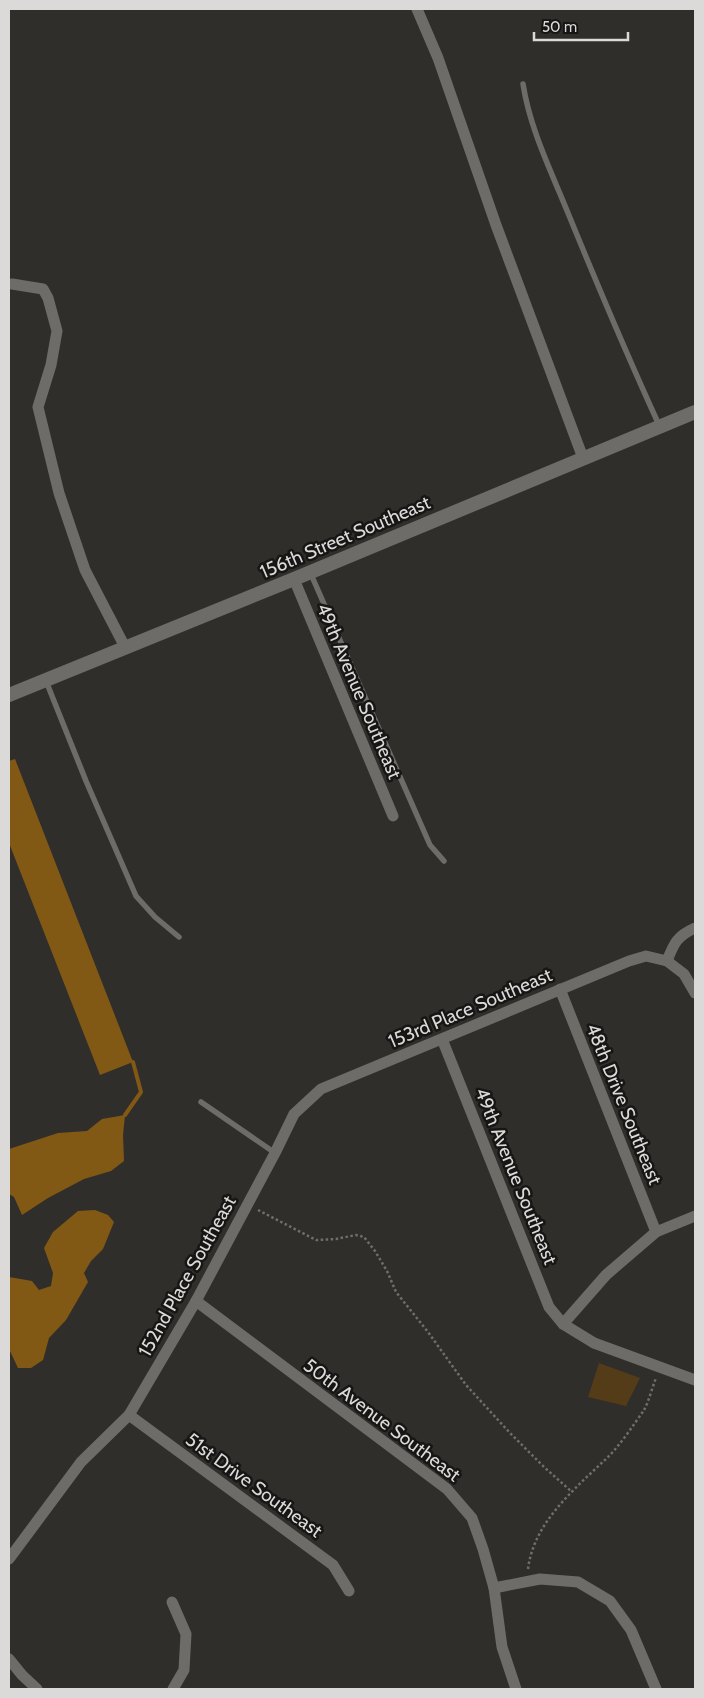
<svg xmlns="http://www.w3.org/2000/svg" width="704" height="1698" font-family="Cabin,sans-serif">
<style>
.green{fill:#543c18}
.water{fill:#815914}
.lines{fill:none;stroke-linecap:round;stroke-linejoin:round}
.stream{stroke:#815914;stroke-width:4}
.path{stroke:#706e6b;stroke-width:2.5;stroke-dasharray:2.5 2.5;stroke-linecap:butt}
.service{stroke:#6e6c68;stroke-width:5.5}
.minor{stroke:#6e6c68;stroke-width:11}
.tertiary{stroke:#6e6c68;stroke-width:14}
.labels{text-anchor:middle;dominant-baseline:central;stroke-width:5;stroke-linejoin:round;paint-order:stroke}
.street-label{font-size:19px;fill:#dcdad8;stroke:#171615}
</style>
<rect width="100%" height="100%" fill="#302e2b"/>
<path class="green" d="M 599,1363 L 640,1378 L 626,1406 L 588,1397 Z"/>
<g class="water">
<path d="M 15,759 L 133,1062 L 100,1075 L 9,843 L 9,761 Z"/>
<path d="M 125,1115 L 123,1135 L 124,1161 L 111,1171 L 84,1179 L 48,1198 L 22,1215 L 14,1197 L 9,1194 L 9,1149 L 58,1133 L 87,1131 L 102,1119 Z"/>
<path d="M 95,1210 L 108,1215 L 114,1222 L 103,1249 L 91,1261 L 84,1273 L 88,1282 L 66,1320 L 49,1338 L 43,1360 L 31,1368 L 18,1368 L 9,1349 L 9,1277 L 32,1281 L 39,1290 L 51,1286 L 53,1273 L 44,1248 L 53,1232 L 78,1211 Z"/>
</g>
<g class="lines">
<path class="stream" d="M 125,1115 L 141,1092 L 133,1062"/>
<g class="path">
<path d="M 258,1210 L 316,1240 L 336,1239 L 356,1235 L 364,1237 L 375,1251 L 387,1271 L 396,1292 L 428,1332 L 466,1385 L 510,1433 L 544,1467 L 572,1492"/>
<path d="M 528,1569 C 534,1521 576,1488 609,1456 C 620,1445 635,1423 644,1410 C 649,1401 652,1388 656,1378"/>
</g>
<g class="service">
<path d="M 523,84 C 530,129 551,171 568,213 C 597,284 627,355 659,425"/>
<path d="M 310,572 L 430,845 L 444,861"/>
<path d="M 46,681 L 86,781 L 136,896 L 155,917 L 179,937"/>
<path d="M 201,1102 L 275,1153"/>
</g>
<g class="minor">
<path d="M 417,9 L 438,58 L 496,225 L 583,458"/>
<path d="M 12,284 L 43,289 L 48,298 L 57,331 L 51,365 L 38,407 L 59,493 L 85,570 L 125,647"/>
<path d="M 294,579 L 393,816"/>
<path d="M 667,961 L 684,974 L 695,993"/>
<path d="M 560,989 L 656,1232"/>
<path d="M 442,1039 L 549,1307 L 563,1324 L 594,1343 L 695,1380"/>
<path d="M 196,1301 L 447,1489 L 472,1518 L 483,1549 L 494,1588 L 502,1647 L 516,1689"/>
<path d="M 563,1324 L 606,1275 L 656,1232 L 695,1216"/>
<path d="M 129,1415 L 333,1565 L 349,1591"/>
<path d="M 9,1559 L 81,1462 L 129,1415 L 196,1301 L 275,1153 L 294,1114 L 321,1089 L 629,961 L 646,956 L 667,961 C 674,943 677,936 695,928"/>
<path d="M 494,1588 L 540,1579 L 578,1582 L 610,1601 L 631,1630 L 656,1689"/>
<path d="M 172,1602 L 186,1634 L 184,1670 L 173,1689"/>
<path d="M 9,1659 L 22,1675 L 37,1689"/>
</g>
<path class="tertiary" d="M 9,695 L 294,579 L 695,412"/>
</g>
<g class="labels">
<g class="street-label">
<text transform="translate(345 537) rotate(-23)">156th Street Southeast</text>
<text transform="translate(359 691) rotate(67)">49th Avenue Southeast</text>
<text transform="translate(470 1008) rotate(-23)">153rd Place Southeast</text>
<text transform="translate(624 1104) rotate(68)">48th Drive Southeast</text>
<text transform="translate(516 1176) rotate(68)">49th Avenue Southeast</text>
<text transform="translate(187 1276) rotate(-61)">152nd Place Southeast</text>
<text transform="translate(382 1420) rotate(37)">50th Avenue Southeast</text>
<text transform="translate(254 1485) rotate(36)">51st Drive Southeast</text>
</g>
</g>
<rect width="704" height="1698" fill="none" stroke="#dcdad8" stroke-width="20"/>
<path d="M534 32v8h94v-8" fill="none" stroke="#dcdad8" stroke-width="2.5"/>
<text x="542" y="32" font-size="15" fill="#dcdad8" stroke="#171615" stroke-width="4" paint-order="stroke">50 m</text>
</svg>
